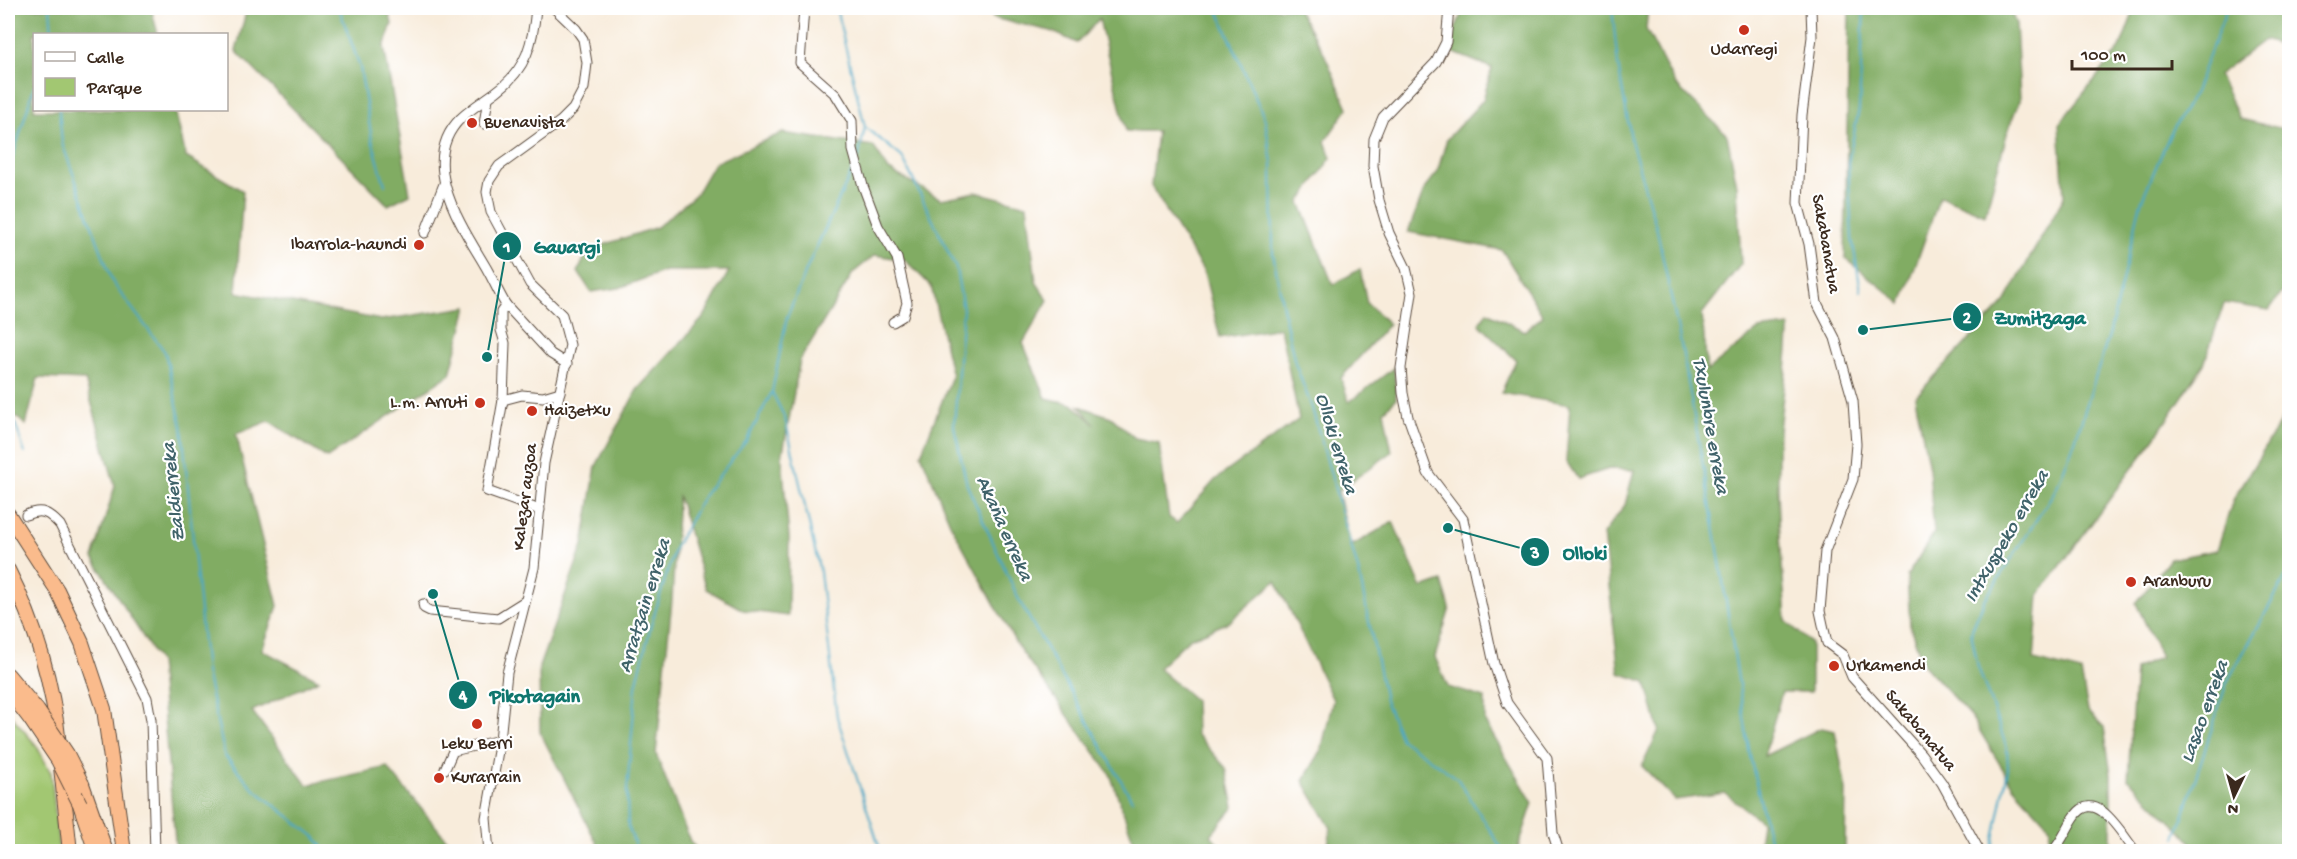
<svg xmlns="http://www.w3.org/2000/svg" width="2297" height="859" font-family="'Gochi Hand',sans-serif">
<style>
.green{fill:#a2c772;stroke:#6e7848;stroke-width:1.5}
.forest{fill:#81ac64;stroke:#5e6b41;stroke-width:1.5}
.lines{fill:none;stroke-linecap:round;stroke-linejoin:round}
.stream{stroke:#47a8c7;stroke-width:2}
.minor-casing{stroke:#57473a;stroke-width:11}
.highway-casing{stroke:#57473a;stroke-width:16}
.minor{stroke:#fff;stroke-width:9}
.highway{stroke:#fabb8c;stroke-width:14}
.highway-bridge-casing{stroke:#57473a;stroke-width:16;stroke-linecap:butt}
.highway-bridge{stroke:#fabb8c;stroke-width:14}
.poi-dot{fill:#c8321e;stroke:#fff;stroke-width:2}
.labels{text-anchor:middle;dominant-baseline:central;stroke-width:4.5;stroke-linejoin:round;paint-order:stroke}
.poi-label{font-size:18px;fill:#3b2a1e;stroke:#fff;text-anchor:start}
.street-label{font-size:18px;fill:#3b2a1e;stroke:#fff}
.water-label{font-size:20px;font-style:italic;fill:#40636a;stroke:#fff}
.leader{fill:none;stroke:#0f766e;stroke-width:2}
.callout-dot{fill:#0f766e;stroke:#fff;stroke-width:2}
.mark-label{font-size:18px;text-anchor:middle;font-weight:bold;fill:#fff}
.callout-label{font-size:20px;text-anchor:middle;font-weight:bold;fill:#0f766e;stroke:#fff;stroke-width:4.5;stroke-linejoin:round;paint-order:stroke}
</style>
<rect width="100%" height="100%" fill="#fff"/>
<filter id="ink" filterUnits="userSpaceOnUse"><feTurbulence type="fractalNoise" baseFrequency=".0167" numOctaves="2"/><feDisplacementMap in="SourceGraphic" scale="12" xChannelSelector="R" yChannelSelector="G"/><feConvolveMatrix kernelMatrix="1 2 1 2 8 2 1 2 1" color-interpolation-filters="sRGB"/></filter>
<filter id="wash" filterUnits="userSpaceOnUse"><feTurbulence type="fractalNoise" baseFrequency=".008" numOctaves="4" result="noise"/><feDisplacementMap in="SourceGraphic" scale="24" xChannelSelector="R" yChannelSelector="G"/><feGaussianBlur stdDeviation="1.35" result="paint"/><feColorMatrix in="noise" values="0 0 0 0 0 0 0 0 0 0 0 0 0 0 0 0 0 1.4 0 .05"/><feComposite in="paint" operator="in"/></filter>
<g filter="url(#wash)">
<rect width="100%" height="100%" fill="#f8ecdb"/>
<path class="green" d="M 8,712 L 36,745 L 51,773 L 59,851 L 8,851 Z"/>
<g class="forest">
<path d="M 8,8 L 151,8 L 158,34 L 34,34 L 34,110 L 175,110 L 186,157 L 243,191 L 236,292 L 381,320 L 468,307 L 450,374 L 327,458 L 269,421 L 236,434 L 278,606 L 262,650 L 319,680 L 252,711 L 307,785 L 387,767 L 452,846 L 449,851 L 382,852 L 380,849 L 375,852 L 176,851 L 159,662 L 93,558 L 115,486 L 85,380 L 38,378 L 26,425 L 8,410 Z"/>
<path d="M 247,8 L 388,8 L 392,24 L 384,47 L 410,194 L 388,205 L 236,51 Z"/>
<path d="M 990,8 L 1297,8 L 1323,51 L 1348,108 L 1325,141 L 1331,158 L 1300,202 L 1333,285 L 1360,269 L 1367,303 L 1389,324 L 1341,378 L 1349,402 L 1394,368 L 1396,399 L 1384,411 L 1392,452 L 1338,491 L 1351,546 L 1393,522 L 1422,588 L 1442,581 L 1450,608 L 1435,657 L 1448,687 L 1485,698 L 1485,722 L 1533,803 L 1517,851 L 1327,851 L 1331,828 L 1303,781 L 1321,751 L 1333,700 L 1276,581 L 1229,622 L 1189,639 L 1158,668 L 1195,700 L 1196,734 L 1226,768 L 1234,807 L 1211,835 L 1224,851 L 1137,851 L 1110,774 L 1017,645 L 950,523 L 921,454 L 952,376 L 931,286 L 905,260 L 875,255 L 853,273 L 800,360 L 782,457 L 789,538 L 788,616 L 743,610 L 706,589 L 678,495 L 672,600 L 656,754 L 690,841 L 698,851 L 601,851 L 540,732 L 539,667 L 583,545 L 596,466 L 637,390 L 704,317 L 729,271 L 665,271 L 619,288 L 591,292 L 578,272 L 588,250 L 657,227 L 696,194 L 714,163 L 782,133 L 873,146 L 889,170 L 941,199 L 976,192 L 1027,205 L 1036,282 L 1048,300 L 1023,343 L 1046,398 L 1072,404 L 1095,424 L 1079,406 L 1111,417 L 1135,438 L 1159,443 L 1169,517 L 1177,523 L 1215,480 L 1299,419 L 1280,328 L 1220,338 L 1204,272 L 1151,186 L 1157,131 L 1126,131 L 1099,19 L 1077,43 L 1051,31 L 993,18 Z"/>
<path d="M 1460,8 L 1648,8 L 1646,29 L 1675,84 L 1727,135 L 1737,186 L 1741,264 L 1702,314 L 1707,371 L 1758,330 L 1789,326 C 1789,362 1782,396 1779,432 C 1775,494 1782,559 1786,621 L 1811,643 L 1811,692 L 1782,692 L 1764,756 L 1821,728 L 1835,731 L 1846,790 L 1845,851 L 1758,851 L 1762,822 L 1725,793 L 1675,800 L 1642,766 L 1659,730 L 1646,682 L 1619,673 L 1603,534 L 1625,505 L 1634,470 L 1609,469 L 1578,479 L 1566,461 L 1570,405 L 1501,393 L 1516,360 L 1479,324 L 1487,312 L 1524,331 L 1543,316 L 1502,250 L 1408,232 L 1425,188 L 1437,173 L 1447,139 L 1483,100 L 1492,68 L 1447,50 L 1462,12 Z"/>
<path d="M 1849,8 L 2009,8 L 2016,24 L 2020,99 L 2008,130 L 1985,215 L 1940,196 L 1902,304 L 1845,258 Z"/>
<path d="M 2135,8 L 2289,8 L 2289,48 L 2264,40 L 2218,75 L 2240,119 L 2289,130 L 2289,283 L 2269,310 L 2224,303 L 2204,364 L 2156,436 L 2039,595 L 2034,660 L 2081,672 L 2088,711 L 2104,727 L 2111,775 L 2111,851 L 2048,851 L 2050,827 L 2013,786 L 1972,718 L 1923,664 L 1910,626 L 1907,576 L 1934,533 L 1929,468 L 1915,397 L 2005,302 L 2064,197 L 2059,124 L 2120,48 Z"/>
<path d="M 2289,408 L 2289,851 L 2198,851 L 2182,832 L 2128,779 L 2135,669 L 2161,657 L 2136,603 L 2170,559 L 2217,550 L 2233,500 Z"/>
</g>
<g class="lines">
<g class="stream">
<path d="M 50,8 L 52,34"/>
<path d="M 339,8 L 360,67 L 372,140 L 385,185"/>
<path d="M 836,8 L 865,127 L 858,159"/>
<path d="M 1217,8 L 1265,120 L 1272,163 L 1273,253 L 1285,318 L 1295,363 L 1312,408 L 1359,573 L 1385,700 L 1401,739 L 1457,778 L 1504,852"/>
<path d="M 1612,8 L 1618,65 L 1632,144 L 1657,230 L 1682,349 L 1717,543 L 1750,756 L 1772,852"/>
<path d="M 59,110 L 62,143 L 113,283 L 165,352 L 182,427 L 206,672 L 225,756 L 255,790 L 314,836 L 327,852"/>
<path d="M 865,127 L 902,157 L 956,268 L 963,309 L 954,426 L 967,485 L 1019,600 L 1132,800"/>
<path d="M 8,195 L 12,159 L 34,87"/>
<path d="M 1861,291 L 1852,238 L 1848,163 L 1859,109 L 1864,8"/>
<path d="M 772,392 L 785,418 L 820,572 L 837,717 L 881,852"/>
<path d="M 8,403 L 25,453"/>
<path d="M 2176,838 L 2227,682 L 2290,569"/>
<path d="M 1992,849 L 2008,769 L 2007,748 L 1978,667 L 1971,632 L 1984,601 L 2056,489 L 2075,441 L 2110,332 L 2141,202 L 2170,134 L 2195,92 L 2227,8"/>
<path d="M 638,852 L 628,826 L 627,790 L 636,686 L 651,625 L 675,547 L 704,495 L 747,440 L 772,392 L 787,317 L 810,261 L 854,167"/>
</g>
</g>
</g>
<g filter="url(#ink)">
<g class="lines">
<defs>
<g id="minor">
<path d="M 536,8 C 533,42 527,69 497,91 C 485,100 472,108 461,118 C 417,161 461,225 484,264 C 492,277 498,292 506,305 L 501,312 L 501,330 L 505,343 L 503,400 L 487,491 L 540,510"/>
<path d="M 804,8 L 800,63 L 836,95 L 852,121 L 853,150 L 863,186 L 878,226 L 897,258 L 907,303 L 903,316 L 893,322"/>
<path d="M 1449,8 L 1446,42 L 1436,62 L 1383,117 L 1374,139 L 1373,166 L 1379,200 L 1389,233 L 1406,268 L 1412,293 L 1401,368 L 1403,393 L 1408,417 L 1428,473 L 1463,519 L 1494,664 L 1507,703 L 1547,758 L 1553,833 L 1559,852"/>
<path d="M 1811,8 L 1812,37 L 1802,115 L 1798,203 L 1809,244 L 1817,303 L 1835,338 L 1853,401 L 1856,444 L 1853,479 L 1825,551 L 1820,611 L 1827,643 L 1843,655 L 1852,677 L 1921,754 L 1942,783 L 1980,852"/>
<path d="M 484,124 L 488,98"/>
<path d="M 425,233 L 444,184"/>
<path d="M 506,305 L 551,354 L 567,364"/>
<path d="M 503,400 L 522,395 L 543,397 L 560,392"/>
<path d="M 26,515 C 42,508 49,513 60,525 L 147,698 L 151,720 L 155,852"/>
<path d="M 423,604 L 424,608 L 430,611 L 498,618 L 525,601"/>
<path d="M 445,769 L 453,751 L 500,740"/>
<path d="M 489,852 L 486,818 L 500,740 L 507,673 L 534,568 L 544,463 L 570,345 L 562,315 L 530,284 L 491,212 L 487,192 L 489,181 L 499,166 L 561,121 L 573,109 L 584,88 L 587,63 L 583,39 L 576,29 L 554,8"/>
<path d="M 2052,852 C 2062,842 2067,827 2075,816 C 2097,786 2123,837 2136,852"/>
</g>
<g id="highway">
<path d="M 8,514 L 57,590 L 82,643 L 104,709 L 124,852"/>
<path d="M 8,570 C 36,625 53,684 59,745"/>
<path d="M 8,675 L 37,710"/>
<path d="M 8,690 L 31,720"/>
<path d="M 61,767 L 70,852"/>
<path d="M 82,784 L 106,852"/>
<path d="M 80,804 L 96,852"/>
</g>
</defs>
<use href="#minor" class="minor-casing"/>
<use href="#highway" class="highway-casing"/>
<use href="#minor" class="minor"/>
<use href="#highway" class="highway"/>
<defs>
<g id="highway-bridge">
<path d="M 37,710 L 67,754 L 82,784"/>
<path d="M 31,720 L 58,760 L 80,804"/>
</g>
</defs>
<use href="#highway-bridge" class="highway-bridge-casing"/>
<use href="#highway-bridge" class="highway-bridge"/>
</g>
</g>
<g class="poi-dot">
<circle cx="1744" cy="30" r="6"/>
<circle cx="472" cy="123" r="6"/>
<circle cx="419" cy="245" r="6"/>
<circle cx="480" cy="403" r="6"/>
<circle cx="532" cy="411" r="6"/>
<circle cx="2131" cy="582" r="6"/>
<circle cx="1834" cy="666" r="6"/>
<circle cx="477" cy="724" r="6"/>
<circle cx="439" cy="778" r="6"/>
</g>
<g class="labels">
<g class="poi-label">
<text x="1744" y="50" text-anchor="middle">Udarregi</text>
<text x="484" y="123">Buenavista</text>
<text x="407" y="245" text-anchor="end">Ibarrola-haundi</text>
<text x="468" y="403" text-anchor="end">L.m. Arruti</text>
<text x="544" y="411">Haizetxu</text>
<text x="2143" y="582">Aranburu</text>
<text x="1846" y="666">Urkamendi</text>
<text x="477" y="744" text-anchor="middle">Leku Berri</text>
<text x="451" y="778">Kurarrain</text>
</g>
<g class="street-label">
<text transform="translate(1825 244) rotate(80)">Sakabanatua</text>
<text transform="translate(526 497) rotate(-83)">Kalezar auzoa</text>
<text transform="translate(1920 731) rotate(50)">Sakabanatua</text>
</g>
<g class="water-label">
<text transform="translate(1709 426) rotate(80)">Txulunbre erreka</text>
<text transform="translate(1335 444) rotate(73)">Olloki erreka</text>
<text transform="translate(175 492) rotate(-96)">Zaldierreka</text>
<text transform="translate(1003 529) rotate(66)">Akaña erreka</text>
<text transform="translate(2008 537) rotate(-60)">Intxuspeko erreka</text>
<text transform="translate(646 606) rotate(-73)">Arratzain erreka</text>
<text transform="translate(2206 712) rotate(-70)">Lasao erreka</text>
</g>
</g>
<path class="leader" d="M487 357L507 246M1863 330L1967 317M1448 528L1535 552M433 594L463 695"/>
<g class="callout-dot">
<circle cx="487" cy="357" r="6"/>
<circle cx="1863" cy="330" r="6"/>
<circle cx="1448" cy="528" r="6"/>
<circle cx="433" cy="594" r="6"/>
<circle cx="507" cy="246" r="15"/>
<circle cx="1967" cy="317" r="15"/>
<circle cx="1535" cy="552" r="15"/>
<circle cx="463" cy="695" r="15"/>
</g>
<g class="mark-label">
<text x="507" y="252">1</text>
<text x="1967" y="323">2</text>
<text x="1535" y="558">3</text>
<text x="463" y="701">4</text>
</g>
<g class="callout-label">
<text x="567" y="253">Gauargi</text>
<text x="2040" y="324">Zumitzaga</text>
<text x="1585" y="559">Olloki</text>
<text x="535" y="702">Pikotagain</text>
</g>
<rect width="2297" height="859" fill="none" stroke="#fff" stroke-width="30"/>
<rect x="33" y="33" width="195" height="78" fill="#ffffff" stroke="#b1aaa5" stroke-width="1.5"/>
<rect x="45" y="52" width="30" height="9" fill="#ffffff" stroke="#b1aaa5" stroke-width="1.5"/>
<text x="87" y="63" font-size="18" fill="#3b2a1e">Calle</text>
<rect x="45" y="78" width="30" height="18" fill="#a2c772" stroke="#b1aaa5" stroke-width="1.5"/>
<text x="87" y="93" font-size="18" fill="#3b2a1e">Parque</text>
<g transform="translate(2234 796) rotate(185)" stroke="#ffffff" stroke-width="4.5" paint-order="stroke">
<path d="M0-4.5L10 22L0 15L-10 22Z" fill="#3b2a1e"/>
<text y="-9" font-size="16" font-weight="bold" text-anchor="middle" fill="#3b2a1e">N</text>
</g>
<path d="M2072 60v9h100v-9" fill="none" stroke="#3b2a1e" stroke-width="3"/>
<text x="2081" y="60" font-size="18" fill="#3b2a1e" stroke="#ffffff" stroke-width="4.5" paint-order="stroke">100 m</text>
</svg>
